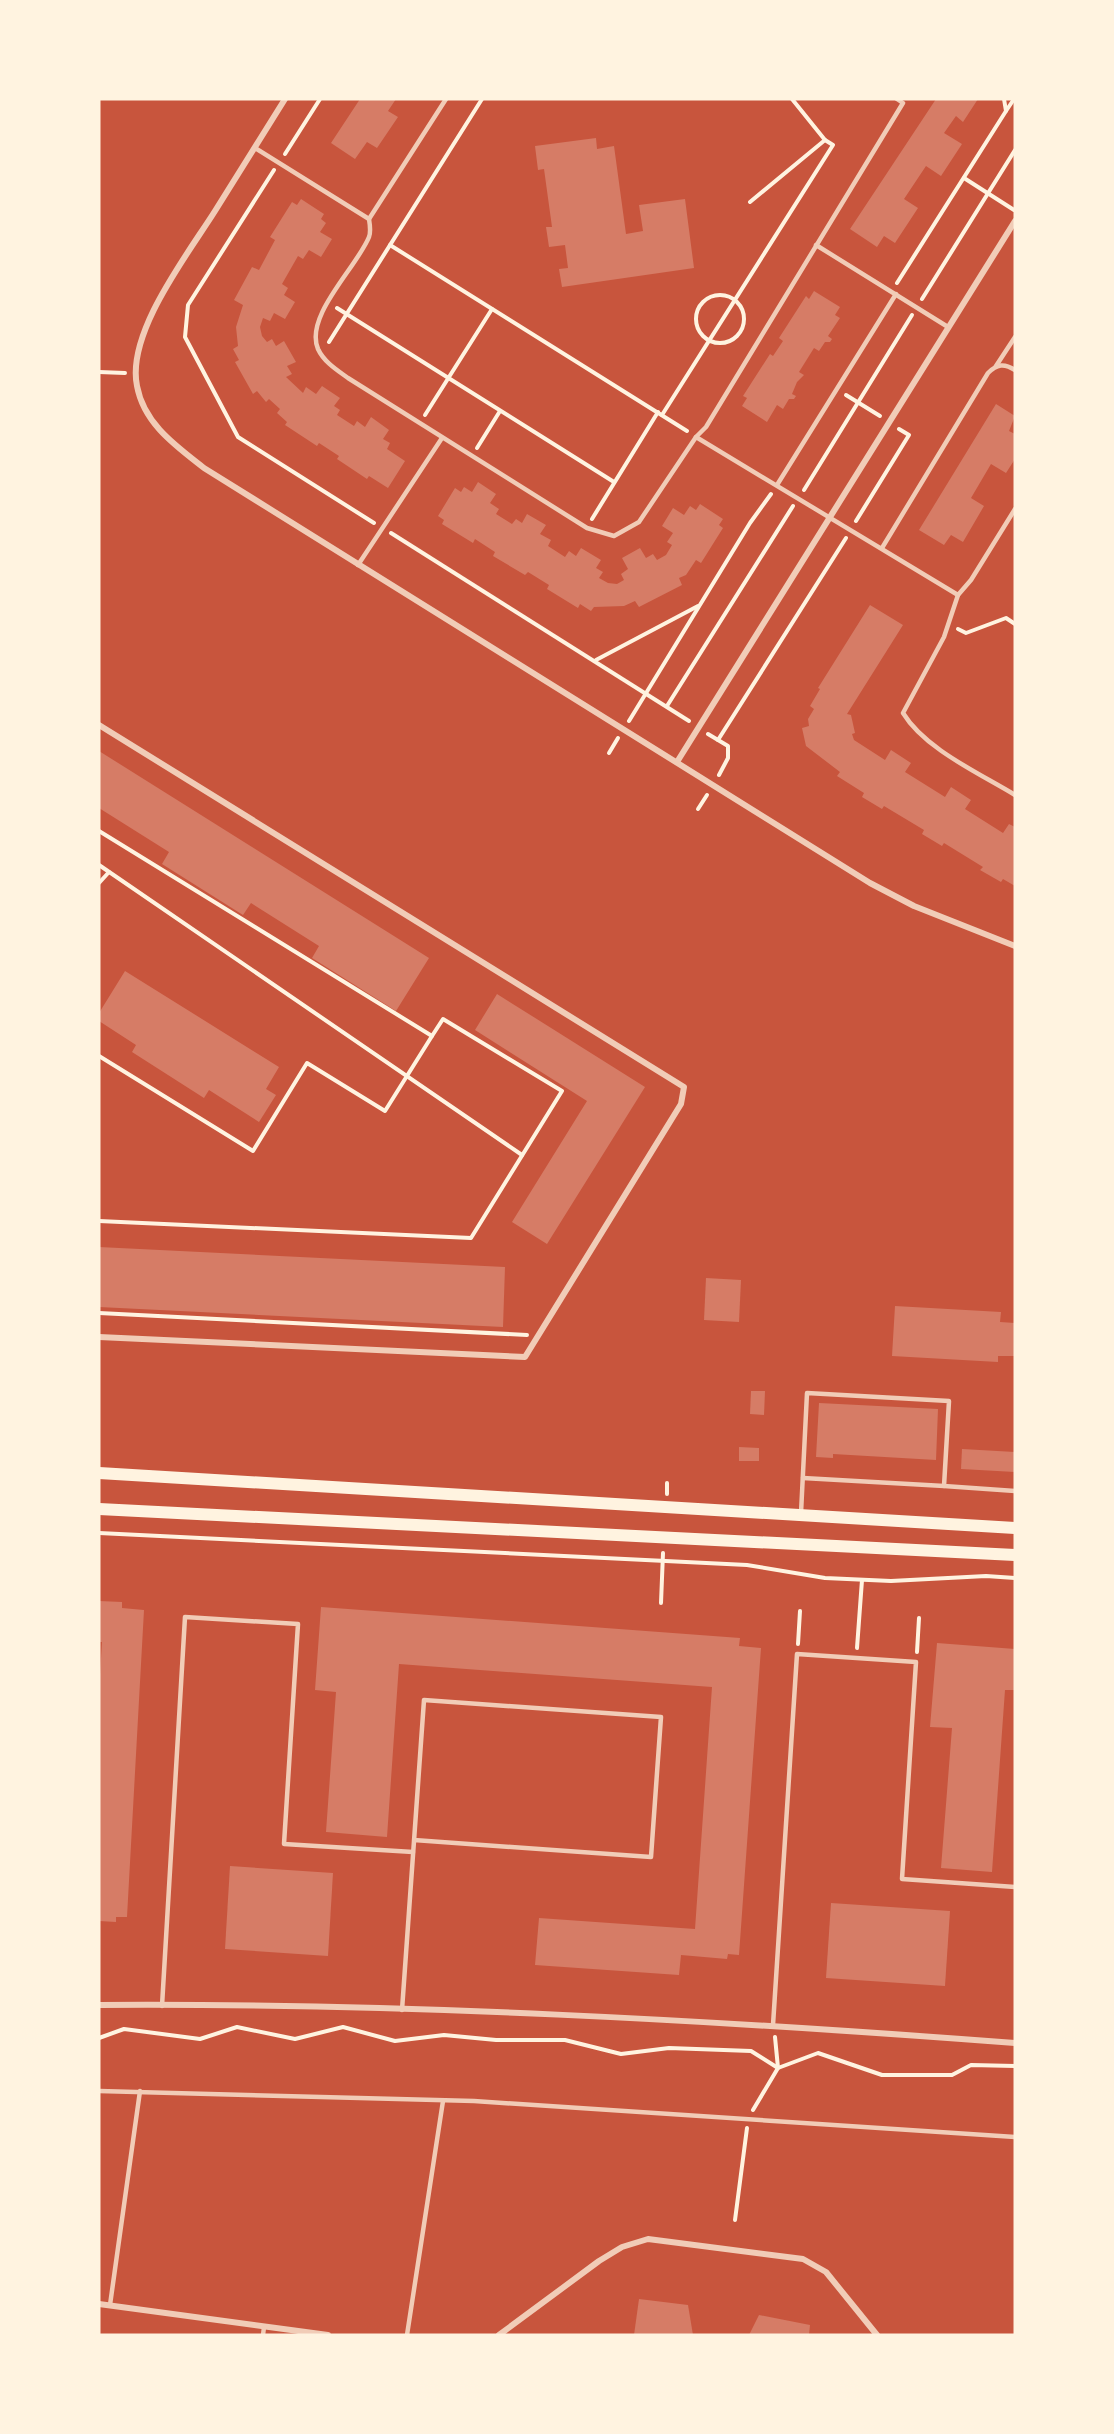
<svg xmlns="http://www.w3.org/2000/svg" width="1114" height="2434" font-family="Manrope,sans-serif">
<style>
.building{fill:#d67c66}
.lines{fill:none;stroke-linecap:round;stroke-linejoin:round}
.path{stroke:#fff3e0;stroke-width:4}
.service{stroke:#f1ccb7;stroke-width:4.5}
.minor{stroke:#f1ccb7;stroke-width:6}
.secondary{stroke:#fff3e0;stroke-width:12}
</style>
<rect width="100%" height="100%" fill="#c8553d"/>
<g class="building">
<path d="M 360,99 L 396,99 L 388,111 L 398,117 L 377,148 L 367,142 L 355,159 L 331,143 Z"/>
<path d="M 936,99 L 978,99 L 963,122 L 956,116 L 944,133 L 962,144 L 941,176 L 926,166 L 904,199 L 918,208 L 895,243 L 884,236 L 877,247 L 850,229 Z"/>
<path d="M 596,138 L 597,149 L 614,146 L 626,234 L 643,231 L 639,205 L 685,199 L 694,268 L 562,287 L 559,269 L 568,268 L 565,245 L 549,247 L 546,227 L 552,227 L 544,169 L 538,170 L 535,146 Z"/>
<path d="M 301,199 L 324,214 L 321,219 L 326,223 L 320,232 L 332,239 L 321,257 L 309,250 L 303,259 L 298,256 L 282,284 L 288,288 L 284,295 L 295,302 L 285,319 L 274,313 L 270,321 L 263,318 L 260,327 L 262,336 L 267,342 L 272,339 L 276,346 L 284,341 L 296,362 L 287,366 L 292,374 L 286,377 L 303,393 L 306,387 L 316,394 L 322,386 L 340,398 L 334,406 L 340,410 L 337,415 L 354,426 L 357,421 L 365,427 L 371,417 L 389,430 L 383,439 L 390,443 L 387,449 L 405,461 L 388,488 L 369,476 L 367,479 L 337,459 L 339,456 L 319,443 L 317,446 L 285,425 L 287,422 L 277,413 L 280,409 L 269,399 L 266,402 L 257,391 L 253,394 L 235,362 L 239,360 L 233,349 L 238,346 L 236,327 L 243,305 L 234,300 L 252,267 L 259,270 L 275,240 L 270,237 L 292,202 L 297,205 Z"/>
<path d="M 814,291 L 840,307 L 835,315 L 840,318 L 828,336 L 832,339 L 830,342 L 825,342 L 819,351 L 814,348 L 799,372 L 804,375 L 797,382 L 792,394 L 796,396 L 794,399 L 789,399 L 783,409 L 777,405 L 767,422 L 742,406 L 747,398 L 743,396 L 770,354 L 773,356 L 783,341 L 779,338 L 806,296 L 809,299 Z"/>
<path d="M 996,404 L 1015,416 L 1009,431 L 1015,434 L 1015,459 L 1006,473 L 991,464 L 971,498 L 984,506 L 963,542 L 951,535 L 944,545 L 919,530 Z"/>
<path d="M 478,482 L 496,494 L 490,503 L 499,509 L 496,514 L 512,524 L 516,519 L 522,523 L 527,514 L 546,525 L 540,534 L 551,540 L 548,546 L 565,557 L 569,551 L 576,556 L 581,548 L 601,560 L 596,568 L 603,572 L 599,578 L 608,583 L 617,584 L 624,580 L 621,574 L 628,569 L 622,558 L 640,548 L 646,558 L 653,554 L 657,560 L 666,555 L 672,545 L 667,542 L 673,533 L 662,526 L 673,508 L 684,515 L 690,506 L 696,510 L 700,504 L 723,519 L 719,525 L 723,528 L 701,563 L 696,560 L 686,575 L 679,578 L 682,585 L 639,607 L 635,601 L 624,606 L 594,607 L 591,611 L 580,604 L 578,608 L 547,589 L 549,585 L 528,572 L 525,575 L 493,556 L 495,552 L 475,539 L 473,543 L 442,524 L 444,520 L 438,516 L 455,488 L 461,492 L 464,487 L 472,492 Z"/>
<path d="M 870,605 L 903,625 L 847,714 L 851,715 L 855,733 L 852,734 L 854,740 L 885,760 L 891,750 L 911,763 L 905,772 L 945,797 L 951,787 L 971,800 L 965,809 L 1003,833 L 1009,824 L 1015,827 L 1015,886 L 1003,879 L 1001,882 L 980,870 L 983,867 L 944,843 L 942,846 L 922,834 L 924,830 L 884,806 L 882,809 L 862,797 L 864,793 L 837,776 L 840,772 L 806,746 L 802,728 L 809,726 L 808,719 L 814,709 L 810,706 L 820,689 L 818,688 Z"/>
<path d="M 99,751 L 429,958 L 396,1011 L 312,958 L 319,946 L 251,903 L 243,915 L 162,864 L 169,852 L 99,808 Z"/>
<path d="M 125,971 L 279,1067 L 266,1089 L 276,1095 L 259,1122 L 209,1090 L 204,1098 L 132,1052 L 136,1045 L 99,1021 L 99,1013 Z"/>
<path d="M 497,994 L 645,1087 L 547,1244 L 512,1222 L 587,1101 L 475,1030 Z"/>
<path d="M 99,1247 L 505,1267 L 503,1327 L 99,1307 Z"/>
<path d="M 706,1278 L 741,1280 L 739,1322 L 704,1320 Z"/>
<path d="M 895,1306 L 1001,1312 L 1000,1322 L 1015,1323 L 1015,1356 L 998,1356 L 998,1362 L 892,1356 Z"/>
<path d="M 751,1391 L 765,1391 L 764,1415 L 750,1414 Z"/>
<path d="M 819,1403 L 938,1409 L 936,1460 L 833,1454 L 833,1458 L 816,1457 Z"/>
<path d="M 739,1447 L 759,1448 L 759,1461 L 739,1461 Z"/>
<path d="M 962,1449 L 1015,1452 L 1015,1472 L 961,1469 Z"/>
<path d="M 99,1601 L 122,1602 L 122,1608 L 144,1610 L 127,1917 L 116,1917 L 116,1922 L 99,1921 L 99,1690 L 102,1642 L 99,1642 Z"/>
<path d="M 321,1607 L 740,1638 L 739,1646 L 761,1648 L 739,1955 L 728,1954 L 727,1959 L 681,1955 L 679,1975 L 535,1965 L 539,1918 L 695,1929 L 712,1687 L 399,1664 L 387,1837 L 326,1832 L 336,1692 L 315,1690 Z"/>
<path d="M 937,1643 L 1015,1649 L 1015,1690 L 1005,1690 L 992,1872 L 941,1868 L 952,1728 L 930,1727 Z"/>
<path d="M 230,1866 L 333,1873 L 328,1956 L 225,1949 Z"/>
<path d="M 831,1903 L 950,1911 L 945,1986 L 826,1978 Z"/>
<path d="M 639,2299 L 688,2305 L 693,2335 L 634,2335 Z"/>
<path d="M 759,2315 L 810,2325 L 809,2335 L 749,2335 Z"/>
</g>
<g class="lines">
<g class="path">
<path d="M 1006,111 L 1014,99"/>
<path d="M 285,154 L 320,99"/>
<path d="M 274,170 L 188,305 L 185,337 L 238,437 L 374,523"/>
<path d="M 964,178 L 1014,210"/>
<path d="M 750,202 L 825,140 L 792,99"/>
<path d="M 390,245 L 687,431"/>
<path d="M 897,283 L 1006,111 L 1004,99"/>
<circle cx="720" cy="319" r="24"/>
<path d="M 922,299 L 1015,150"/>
<path d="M 337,308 L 614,482"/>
<path d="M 329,342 L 482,99"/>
<path d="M 99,372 L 125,373"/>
<path d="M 846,395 L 880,416"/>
<path d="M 425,415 L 492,309"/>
<path d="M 662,415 L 833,145 L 825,140"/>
<path d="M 477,448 L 500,411"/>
<path d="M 804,490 L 912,315"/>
<path d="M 592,519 L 658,412"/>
<path d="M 856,521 L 909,435 L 899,429"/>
<path d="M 391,533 L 689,721"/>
<path d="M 958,629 L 966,633 L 1006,618 L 1015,624"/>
<path d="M 596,660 L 698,606"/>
<path d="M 667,706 L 793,506"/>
<path d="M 629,721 L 750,523 L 771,494"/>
<path d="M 708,734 L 728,746 L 728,758 L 719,775"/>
<path d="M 718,740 L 846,538"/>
<path d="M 609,753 L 618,738"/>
<path d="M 698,809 L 707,795"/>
<path d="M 99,831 L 432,1036 L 385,1111 L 307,1063 L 253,1151 L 99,1056"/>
<path d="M 99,865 L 522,1155"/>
<path d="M 99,883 L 109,872"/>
<path d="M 99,1221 L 471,1238 L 562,1091 L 443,1019 L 432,1036"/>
<path d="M 99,1313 L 527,1335"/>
<path d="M 667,1494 L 667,1483"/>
<path d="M 99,1533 L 747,1565 L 825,1578 L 891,1581 L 986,1576 L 1015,1578"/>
<path d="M 661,1603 L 663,1553"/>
<path d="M 798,1644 L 800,1611"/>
<path d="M 857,1648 L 862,1580"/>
<path d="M 917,1652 L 919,1618"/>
<path d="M 99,2038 L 124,2029 L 200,2039 L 237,2027 L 295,2039 L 343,2027 L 395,2041 L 444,2035 L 496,2040 L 565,2040 L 621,2054 L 669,2048 L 751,2051 L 778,2068 L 818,2053 L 882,2075 L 952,2075 L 971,2065 L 1015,2066"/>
<path d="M 753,2110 L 778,2068 L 775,2037"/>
<path d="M 735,2220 L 747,2128"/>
</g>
<g class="service">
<path d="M 446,99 L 369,219 C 370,225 371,232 369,237 C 357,267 304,316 318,349 C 324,362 337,370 348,378 L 587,528 L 614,536 L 639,522 L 696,437 L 958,595 L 971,580 L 1015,509"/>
<path d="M 255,148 L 369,219"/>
<path d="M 816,245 L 948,327"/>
<path d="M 996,366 L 1015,337"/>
<path d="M 696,437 L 706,427 L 903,103 L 897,99"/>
<path d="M 777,485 L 896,294"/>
<path d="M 882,548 L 988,373 C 997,364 1004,363 1015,370"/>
<path d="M 358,565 L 442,438"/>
<path d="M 958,595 L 944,637 L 903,713 C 925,749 979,773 1015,795"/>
<path d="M 803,1478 L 944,1486"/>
<path d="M 801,1513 L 807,1393 L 949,1401 L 944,1486 L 1015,1491"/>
<path d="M 162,2006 L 185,1617 L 298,1624 L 284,1844 L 413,1852"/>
<path d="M 402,2010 L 424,1700 L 661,1717 L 651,1857 L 414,1840"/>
<path d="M 773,2025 L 797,1654 L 916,1662 L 902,1879 L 1015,1887"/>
<path d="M 99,2091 L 474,2101 L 1015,2137"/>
<path d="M 110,2305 L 140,2091"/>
<path d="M 263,2335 L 264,2327"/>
<path d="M 407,2335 L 443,2101"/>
</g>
<g class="minor">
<path d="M 285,99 C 262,136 238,174 215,211 C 188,254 126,333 137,386 C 144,424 176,446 204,468 L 870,883 L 914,906 L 1015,946"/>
<path d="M 99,725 L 684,1087 L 681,1104 L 525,1357 L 99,1337"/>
<path d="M 677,762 L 1015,221"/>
<path d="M 99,2005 C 404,2003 711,2020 1015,2043"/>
<path d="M 99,2304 L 328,2335"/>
<path d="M 499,2335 L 599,2261 L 622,2247 L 648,2239 L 803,2259 L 826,2272 L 877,2335"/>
</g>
<g class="secondary">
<path d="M 99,1473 L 1015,1528"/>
<path d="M 99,1509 L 1015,1555"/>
</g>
</g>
<rect width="1114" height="2434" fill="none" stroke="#fff3e0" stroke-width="201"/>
</svg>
